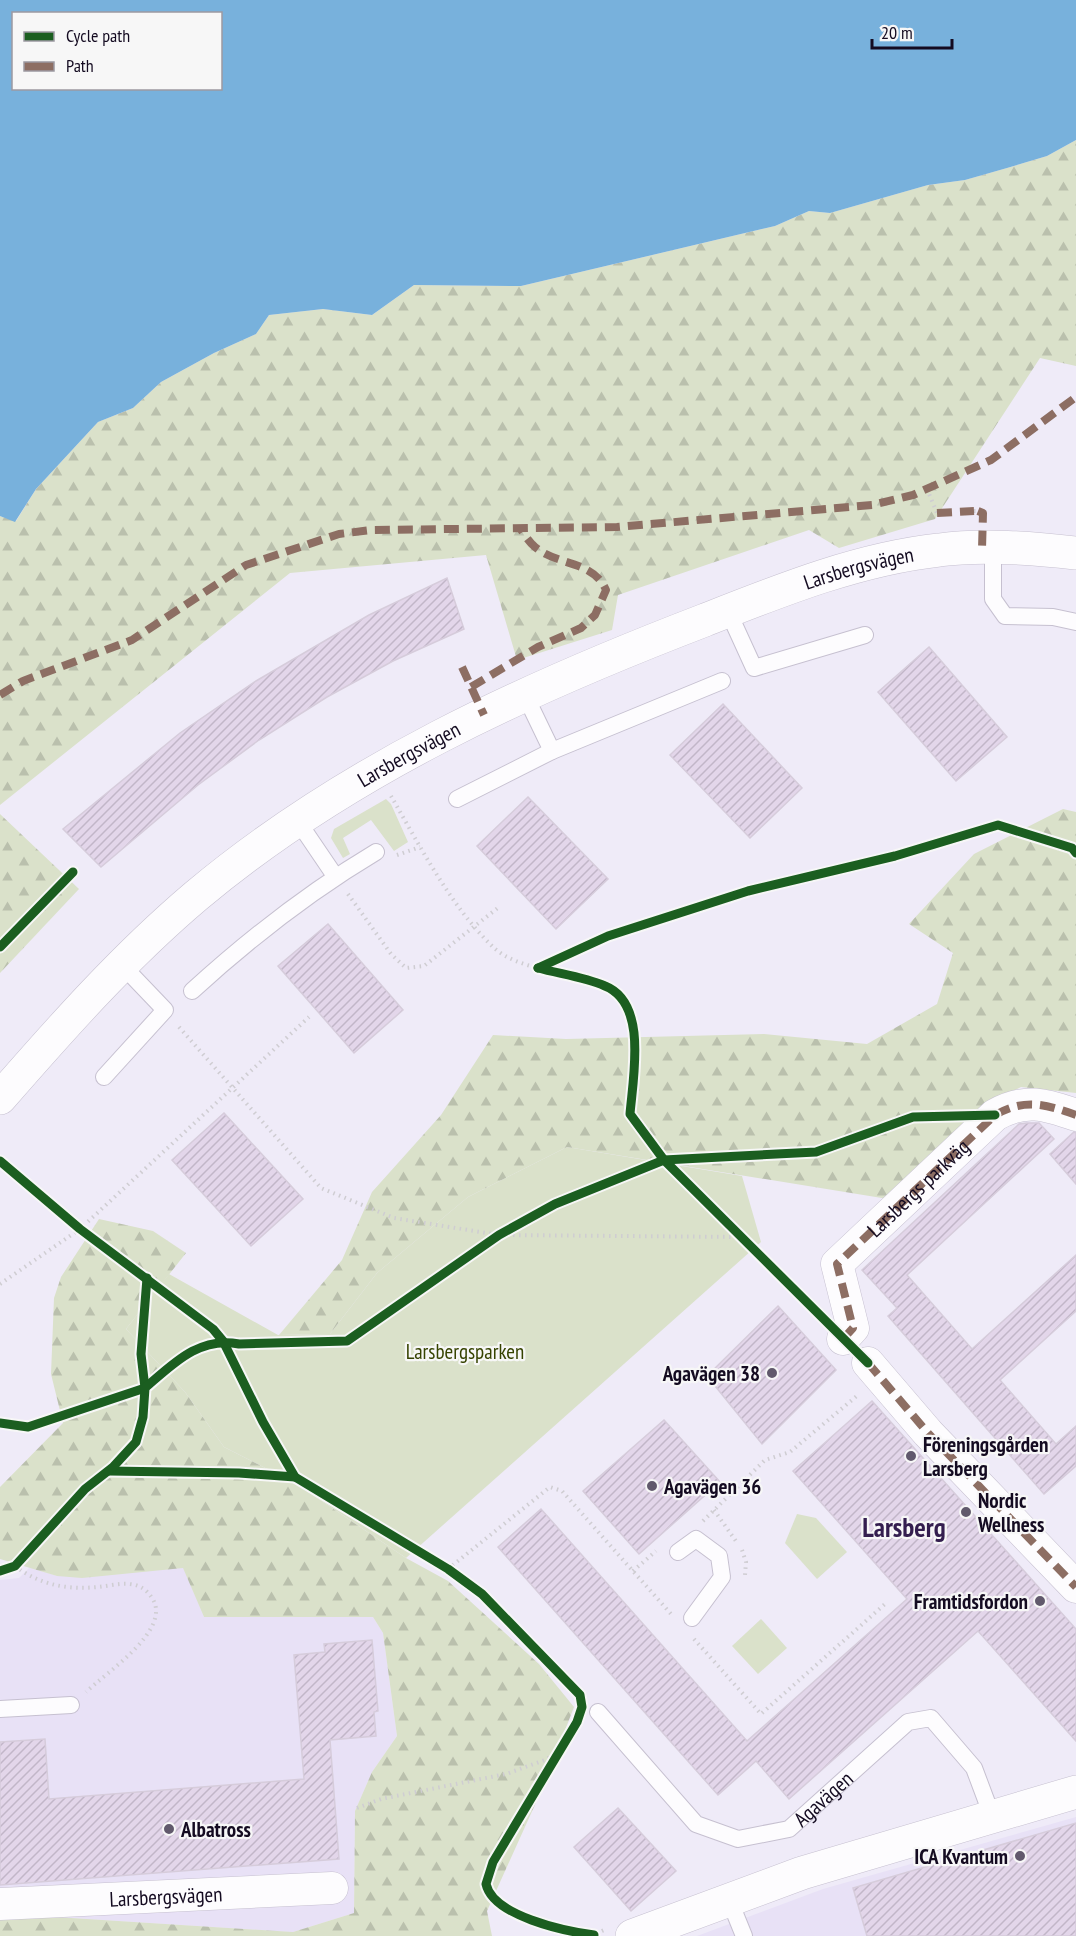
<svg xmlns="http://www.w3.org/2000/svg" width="1076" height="1936" font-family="'PT Sans Narrow',sans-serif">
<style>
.built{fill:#e8e1f6}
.green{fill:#dae1ca}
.forest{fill:url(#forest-firs)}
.water{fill:#78b1dc;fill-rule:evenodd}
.building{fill:url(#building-hatch);stroke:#d6ccdb;stroke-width:1.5}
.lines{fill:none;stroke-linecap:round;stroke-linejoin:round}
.lane-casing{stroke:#c6c0d0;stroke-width:18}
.street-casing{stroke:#c6c0d0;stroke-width:33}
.secondary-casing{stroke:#c6c0d0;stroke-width:34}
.path{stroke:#cfcdd2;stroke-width:4;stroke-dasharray:1.5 4.5;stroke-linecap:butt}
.lane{stroke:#fdfcfe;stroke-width:16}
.street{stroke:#fdfcfe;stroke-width:32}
.secondary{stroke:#fdfcfe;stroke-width:33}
.quiet{stroke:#8d6e63;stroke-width:8;stroke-dasharray:15 8;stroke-linecap:butt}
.cycleway-casing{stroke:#f7f7f7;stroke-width:13}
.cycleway{stroke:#1b5e20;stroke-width:9}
.poi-dot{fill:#61596c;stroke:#f7f7f7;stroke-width:2}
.labels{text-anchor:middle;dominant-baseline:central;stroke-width:4.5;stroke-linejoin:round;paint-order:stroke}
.street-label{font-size:21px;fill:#140b21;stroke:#f7f7f7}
.park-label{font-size:21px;fill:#364300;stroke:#f7f7f7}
.poi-label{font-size:21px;font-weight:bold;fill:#140b21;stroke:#f7f7f7;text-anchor:start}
.district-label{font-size:27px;font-weight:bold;fill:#341e4f;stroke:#f7f7f7}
</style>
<defs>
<pattern id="forest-firs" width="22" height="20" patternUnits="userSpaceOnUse" patternTransform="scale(1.5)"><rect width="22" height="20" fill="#dae1ca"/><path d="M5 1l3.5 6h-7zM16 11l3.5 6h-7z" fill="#bac0ad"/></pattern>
<pattern id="building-hatch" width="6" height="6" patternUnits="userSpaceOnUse" patternTransform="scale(1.5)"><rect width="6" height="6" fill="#e3d6ea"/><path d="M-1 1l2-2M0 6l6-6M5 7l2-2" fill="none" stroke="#c2b6c8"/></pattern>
</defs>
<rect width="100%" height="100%" fill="#efebf8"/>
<g class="built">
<path d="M 30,1567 L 57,1576 L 183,1567 L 204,1617 L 373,1617 L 383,1633 L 397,1736 L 372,1772 L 355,1811 L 354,1913 L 293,1932 L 24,1915 L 0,1917 L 0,1580 L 19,1578 Z"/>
<path d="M 1076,1817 L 1076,1936 L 697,1936 L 823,1889 Z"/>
</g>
<g class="green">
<path d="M 386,799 L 391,804 L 408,842 L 394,851 L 371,820 L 343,838 L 350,854 L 343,858 L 331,838 L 334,829 Z"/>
<path d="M 567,1147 L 742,1176 L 761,1242 L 406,1558 L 295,1483 L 224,1447 L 185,1392 L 126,1329 L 169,1274 L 278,1335 L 330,1334 L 377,1273 L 468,1197 Z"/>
<path d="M 797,1514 L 816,1518 L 847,1552 L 817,1579 L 785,1543 Z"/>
<path d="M 761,1619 L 787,1648 L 758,1674 L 732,1646 Z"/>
</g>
<g class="forest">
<path d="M 1076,140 L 1076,366 L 1040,358 L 935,519 L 839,548 L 809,530 L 618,595 L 612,630 L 517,660 L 486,555 L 290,573 L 0,805 L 0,516 L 16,521 L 36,489 L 98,422 L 133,408 L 161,382 L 214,353 L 256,334 L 269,315 L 323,309 L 372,315 L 414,285 L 521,286 L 775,226 L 809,211 L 830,213 L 928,185 L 965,180 L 1007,168 L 1047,156 Z"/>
<path d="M 1063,809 L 1076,812 L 1076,1093 L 1021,1087 L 988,1103 L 888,1199 L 567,1147 L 468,1197 L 377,1273 L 330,1334 L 279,1335 L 342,1260 L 372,1192 L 441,1115 L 493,1035 L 566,1039 L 764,1034 L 867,1044 L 937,1004 L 953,953 L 909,924 L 974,854 Z"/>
<path d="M 0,814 L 79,889 L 0,973 Z"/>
<path d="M 99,1219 L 153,1231 L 186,1253 L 126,1329 L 185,1392 L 224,1447 L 295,1483 L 406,1558 L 448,1581 L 539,1664 L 574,1707 L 543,1787 L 487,1911 L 492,1936 L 0,1936 L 0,1917 L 24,1915 L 293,1932 L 354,1913 L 355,1811 L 372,1772 L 397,1736 L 383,1633 L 373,1617 L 204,1617 L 183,1568 L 82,1578 L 57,1576 L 0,1559 L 0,1487 L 63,1423 L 51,1374 L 54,1298 L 61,1277 Z"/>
</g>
<path class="water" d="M 0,0 L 1076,0 L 1076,140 L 1047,156 L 1007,168 L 965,180 L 928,185 L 830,213 L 809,211 L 775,226 L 521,286 L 414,285 L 372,315 L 323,309 L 269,315 L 256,334 L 214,353 L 161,382 L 133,408 L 98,422 L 36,489 L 15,522 L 0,516 ZM 14,14 L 220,14 L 220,88 L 14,88 Z"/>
<g class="building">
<path d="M 447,578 L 464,629 L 393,661 L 327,697 L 259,740 L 198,785 L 101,867 L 63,829 L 180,733 L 256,681 L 369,615 Z"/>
<path d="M 929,647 L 1007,737 L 956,781 L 878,692 Z"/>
<path d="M 723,704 L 802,788 L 750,838 L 670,755 Z"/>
<path d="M 528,797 L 608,879 L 556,929 L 477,846 Z"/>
<path d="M 328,924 L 403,1010 L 354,1053 L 278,966 Z"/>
<path d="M 224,1113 L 303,1199 L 251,1246 L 172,1160 Z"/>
<path d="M 1027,1123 L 1039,1123 L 1054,1139 L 907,1275 L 972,1349 L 1076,1255 L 1076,1311 L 1000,1380 L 1056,1444 L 1076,1426 L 1076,1466 L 1044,1494 L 888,1316 L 897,1308 L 862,1270 L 1019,1124 Z"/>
<path d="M 1074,1132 L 1076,1133 L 1076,1184 L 1050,1154 Z"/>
<path d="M 778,1306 L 836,1370 L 762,1444 L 707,1376 Z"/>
<path d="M 872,1401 L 1076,1629 L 1076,1741 L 978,1631 L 789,1799 L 756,1761 L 718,1795 L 498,1547 L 541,1509 L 747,1741 L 907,1599 L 793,1471 Z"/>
<path d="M 664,1420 L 720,1482 L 639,1554 L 583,1491 Z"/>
<path d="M 372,1640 L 378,1711 L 374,1712 L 376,1736 L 330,1740 L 339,1859 L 0,1885 L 0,1742 L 45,1739 L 49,1799 L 304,1779 L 294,1655 L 325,1652 L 324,1644 Z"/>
<path d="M 618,1808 L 676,1871 L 631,1911 L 574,1847 Z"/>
<path d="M 1076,1823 L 1076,1936 L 867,1936 L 853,1888 Z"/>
</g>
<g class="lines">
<defs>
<g id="lane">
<path d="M 993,548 L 993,599 L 1005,616 L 1053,617 L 1076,622"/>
<path d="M 728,611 L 754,668 L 865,635"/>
<path d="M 525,695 L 552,751"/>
<path d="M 457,799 L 552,751 L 722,681"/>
<path d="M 297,820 L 335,876"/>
<path d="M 192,991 C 249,939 309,892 376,852"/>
<path d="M 104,1077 L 165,1010 L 121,964"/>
<path d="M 678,1552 L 696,1539 L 719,1556 L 722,1577 L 692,1618"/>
<path d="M 0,1709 L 71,1705"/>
<path id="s1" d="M 598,1712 L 696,1824 L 738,1839 L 789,1829 L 908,1722 L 931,1718 L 974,1768 L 992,1816"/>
<path d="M 729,1899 L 744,1936"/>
</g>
<g id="street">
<path d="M 843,1339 L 853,1328 L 837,1264 L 995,1115 C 1025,1098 1045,1104 1076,1115"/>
<path d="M 868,1363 L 928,1433 L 1076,1587"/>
<path id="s2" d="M 0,1904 L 332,1888"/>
</g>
<g id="secondary">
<path id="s3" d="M 0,1098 C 62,1027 124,957 196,896 C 345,771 525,689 705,620 C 781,590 858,559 939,550 C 983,544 1032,548 1076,553"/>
<path d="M 632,1936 L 802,1873 L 1076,1792"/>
</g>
</defs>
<use href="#lane" class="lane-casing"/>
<use href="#street" class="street-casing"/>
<use href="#secondary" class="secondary-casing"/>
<g class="path">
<path d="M 927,489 L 937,513"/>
<path d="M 974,511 L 978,511"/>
<path d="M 391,796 C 420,846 450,905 492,946 C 504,958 522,964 538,968"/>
<path d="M 397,855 L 420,847"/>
<path d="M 348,894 L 391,954 L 406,968 L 424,966 L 499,907"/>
<path d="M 179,1027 L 321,1188 L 394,1218 L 499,1235 L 743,1237"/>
<path d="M 0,1284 L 80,1229 L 309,1017"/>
<path d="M 714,1510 L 738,1544"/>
<path d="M 703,1521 L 765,1460 L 790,1452 L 858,1395"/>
<path d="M 742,1550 L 746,1562 L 745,1575"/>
<path d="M 15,1566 C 40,1585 67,1590 98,1587 C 108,1586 119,1583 130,1584 C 140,1585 147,1590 152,1598 C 173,1629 107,1672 86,1692"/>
<path d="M 448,1569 L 550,1487 L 562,1491 L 671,1614"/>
<path d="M 633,1571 L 656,1551"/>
<path d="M 694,1639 L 761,1714 L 885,1604"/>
<path d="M 357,1808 L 381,1799 L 506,1774 L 545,1760 L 559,1751"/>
<path d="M 591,1936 L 604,1930"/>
</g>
<use href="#lane" class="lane"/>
<use href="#street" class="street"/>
<use href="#secondary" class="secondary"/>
<g class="quiet">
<path d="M 978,511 L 983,513 L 982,549"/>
<path d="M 937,513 L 974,511"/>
<path d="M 462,667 L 484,715"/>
<path d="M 471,687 L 538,647 L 581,628 L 595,615 L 606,590 C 593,560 557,566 535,547 C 529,542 524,534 520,528"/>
<path d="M 0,695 L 23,681 L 132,640 L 246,565 L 339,534 L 371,530 L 617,527 L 872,505 L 913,495 L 991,460 L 1076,397"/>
<path id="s4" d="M 843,1339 L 853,1328 L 837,1264 L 995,1115 C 1025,1098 1045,1104 1076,1115"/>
<path d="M 868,1363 L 928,1433 L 1076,1587"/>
</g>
<defs>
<g id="cycleway">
<path d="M 0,947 L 73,872"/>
<path d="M 538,968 L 608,936 L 748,891 L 895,856 L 998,825 L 1072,848 L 1076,853"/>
<path d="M 538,968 C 560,974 584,977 605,986 C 648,1003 633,1077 630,1114 L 664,1160 L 868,1363"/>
<path d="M 0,1161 L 80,1229 L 213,1329 L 223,1341 L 263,1422 L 295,1477 L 448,1569 L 482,1594 L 580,1695 L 582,1707 L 577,1722 L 493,1862 L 486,1884 C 493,1916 564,1931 594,1935"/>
<path d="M 0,1423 L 28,1427 L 145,1388 L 141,1354 L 147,1278"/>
<path d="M 109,1471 L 239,1473 L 295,1477"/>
<path d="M 0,1571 L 15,1566 L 85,1489 L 113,1467 L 136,1442 L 143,1417 L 145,1388 C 173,1364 199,1336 239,1344 L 347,1341 L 499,1235 L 555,1204 L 664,1160 L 816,1152 L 913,1117 L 995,1115"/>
</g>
</defs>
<use href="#cycleway" class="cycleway-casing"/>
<use href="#cycleway" class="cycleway"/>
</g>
<g class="poi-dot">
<circle cx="772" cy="1373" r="6"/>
<circle cx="911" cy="1456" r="6"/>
<circle cx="652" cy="1486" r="6"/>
<circle cx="966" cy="1512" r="6"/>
<circle cx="1040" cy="1601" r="6"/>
<circle cx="169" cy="1829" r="6"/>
<circle cx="1020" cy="1856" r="6"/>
</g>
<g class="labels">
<g class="street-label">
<text stroke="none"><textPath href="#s3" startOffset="1026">Larsbergsvägen</textPath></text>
<text stroke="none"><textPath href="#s3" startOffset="538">Larsbergsvägen</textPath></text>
<text stroke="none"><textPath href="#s4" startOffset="192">Larsbergs parkväg</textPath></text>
<text stroke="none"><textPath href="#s1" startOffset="291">Agavägen</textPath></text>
<text stroke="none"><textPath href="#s2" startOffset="166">Larsbergsvägen</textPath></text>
</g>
<g class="park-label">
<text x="465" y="1351">Larsbergsparken</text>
</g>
<g class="poi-label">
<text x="760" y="1373" text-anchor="end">Agavägen 38</text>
<text x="923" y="1444">Föreningsgården<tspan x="923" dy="24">Larsberg</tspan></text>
<text x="664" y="1486">Agavägen 36</text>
<text x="978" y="1500">Nordic<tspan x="978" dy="24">Wellness</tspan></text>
<text x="1028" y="1601" text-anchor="end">Framtidsfordon</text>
<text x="181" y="1829">Albatross</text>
<text x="1008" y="1856" text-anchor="end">ICA Kvantum</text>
</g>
<g class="district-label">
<text x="904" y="1527">Larsberg</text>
</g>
</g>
<rect x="12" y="12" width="210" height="78" fill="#f7f7f7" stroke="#9c99a1" stroke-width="1.5"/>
<rect x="24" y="32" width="30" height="9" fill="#1b5e20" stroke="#9c99a1" stroke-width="1.5"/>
<text x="66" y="42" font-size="18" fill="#140b21">Cycle path</text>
<rect x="24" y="62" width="30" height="9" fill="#8d6e63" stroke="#9c99a1" stroke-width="1.5"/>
<text x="66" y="72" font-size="18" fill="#140b21">Path</text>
<path d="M872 39v9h80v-9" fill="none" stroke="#140b21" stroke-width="3"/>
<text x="881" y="39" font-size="18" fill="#140b21" stroke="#f7f7f7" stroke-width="4.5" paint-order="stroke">20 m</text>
</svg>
